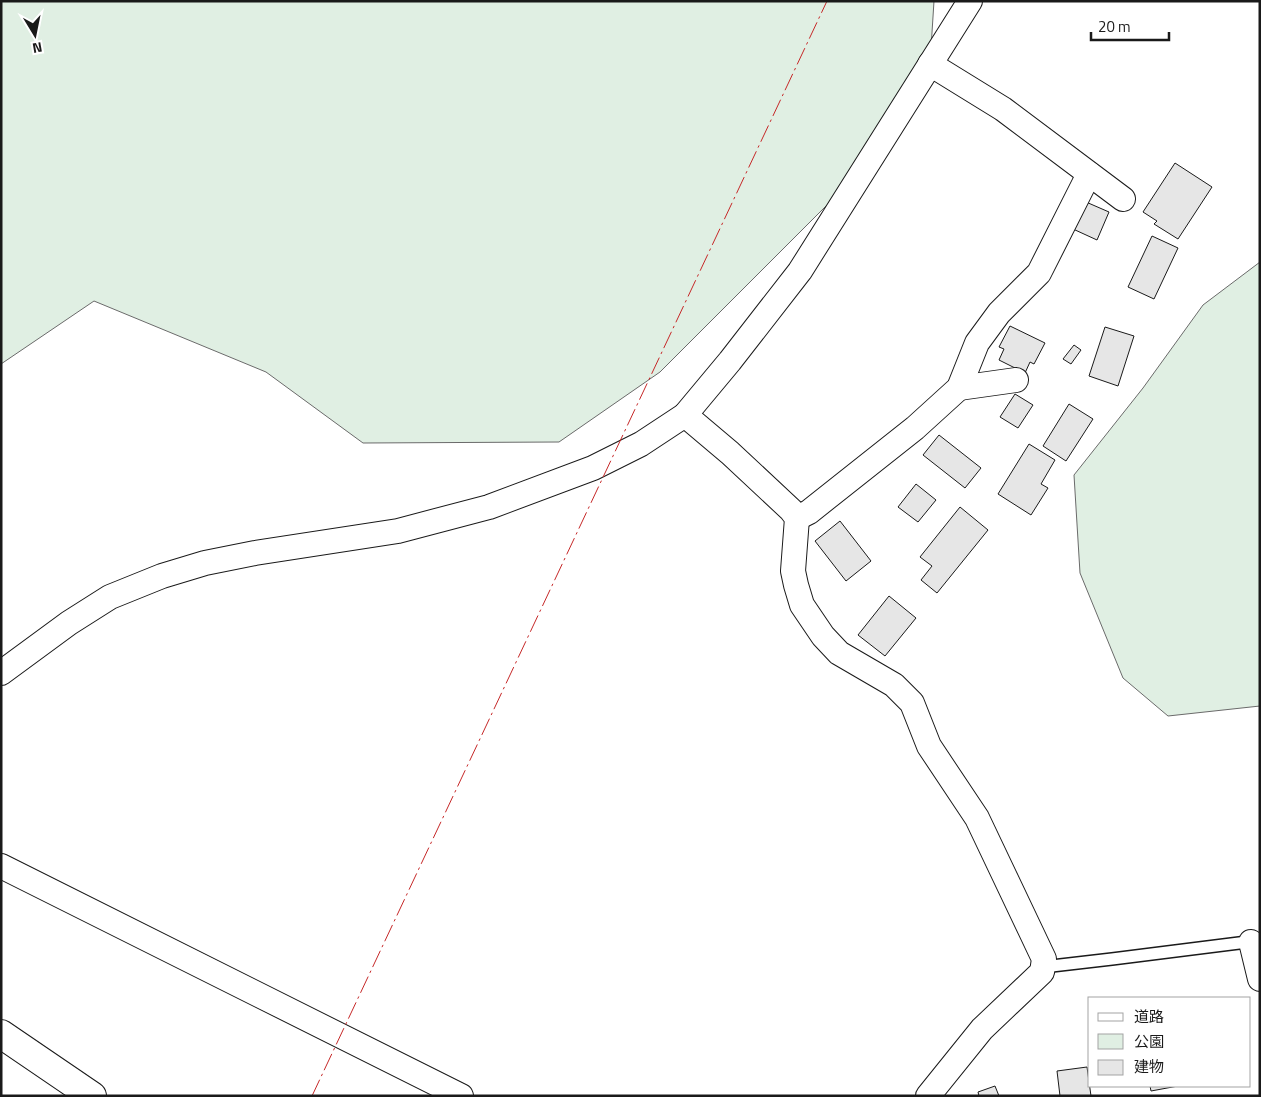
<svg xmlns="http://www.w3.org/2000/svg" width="1261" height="1097" font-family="'Titillium Web','Noto Sans JP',sans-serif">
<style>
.green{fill:#e0efe3;stroke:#6a6a6a}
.building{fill:#e6e6e6;stroke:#1a1a1a}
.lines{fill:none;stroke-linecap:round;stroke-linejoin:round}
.lane-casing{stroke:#1a1a1a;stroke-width:14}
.street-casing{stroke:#1a1a1a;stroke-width:26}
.highway-casing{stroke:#1a1a1a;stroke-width:30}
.lane{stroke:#fff;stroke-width:11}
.street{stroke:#fff;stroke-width:24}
.highway{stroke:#fff;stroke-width:28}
.power{stroke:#c62828;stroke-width:1;stroke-dasharray:18 4 2.5 4;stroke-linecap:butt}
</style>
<rect width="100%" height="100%" fill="#fff"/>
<g class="green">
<path d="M 1,1 L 934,1 L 930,64 L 834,198 L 660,372 L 559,442 L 363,443 L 266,372 L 94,301 L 1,364 Z"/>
<path d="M 1260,262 L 1260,706 L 1168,716 L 1123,678 L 1080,573 L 1074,475 L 1143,388 L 1203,305 Z"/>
</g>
<g class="building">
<path d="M 1175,163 L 1212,187 L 1178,239 L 1154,224 L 1157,221 L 1143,212 Z"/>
<path d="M 1086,202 L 1109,212 L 1097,240 L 1073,229 Z"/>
<path d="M 1152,236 L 1178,248 L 1154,299 L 1128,287 Z"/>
<path d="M 1010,326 L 1045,343 L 1034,364 L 1030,362 L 1025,373 L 999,360 L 1004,349 L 999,347 Z"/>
<path d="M 1105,327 L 1134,336 L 1118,386 L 1089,376 Z"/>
<path d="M 1074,345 L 1081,350 L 1071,364 L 1063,359 Z"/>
<path d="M 1015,394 L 1033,405 L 1018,428 L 1000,417 Z"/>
<path d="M 1069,404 L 1093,419 L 1066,461 L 1043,446 Z"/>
<path d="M 939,435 L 981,468 L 965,488 L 923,455 Z"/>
<path d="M 1029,444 L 1055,460 L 1041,484 L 1048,488 L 1031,515 L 998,494 Z"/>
<path d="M 916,484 L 936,500 L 918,522 L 898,507 Z"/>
<path d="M 960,507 L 988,530 L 937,593 L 921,580 L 932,566 L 920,557 Z"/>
<path d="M 840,521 L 871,561 L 846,581 L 815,541 Z"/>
<path d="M 889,596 L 916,618 L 885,656 L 858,635 Z"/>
<path d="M 1087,1067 L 1091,1096 L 1060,1096 L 1057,1071 Z"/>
<path d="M 995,1086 L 999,1096 L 979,1096 L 978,1092 Z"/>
<path d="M 1150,1086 L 1178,1086 L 1151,1091 Z"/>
</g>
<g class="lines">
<defs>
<path id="lane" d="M 1043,967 L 1112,959 L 1255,941"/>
<g id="street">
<path d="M 930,64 L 1003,109 L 1123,199"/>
<path d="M 959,388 L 1016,380"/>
<path d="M 685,415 L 730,453 L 791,510 L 797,518 L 793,571 L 796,585 L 802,605 L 823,636 L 839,653 L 894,685 L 912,703 L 929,746 L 977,818 L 1044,959 L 1042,972 L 982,1029 L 928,1096"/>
<path d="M 797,518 L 809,512 L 915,428 L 959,388 L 977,343 L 999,313 L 1039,273 L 1089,174"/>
<path d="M 1,673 L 69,623 L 110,597 L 162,576 L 205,563 L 255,553 L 398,531 L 489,507 L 593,468 L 641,444 L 685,415 L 730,361 L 800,271 L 970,1"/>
<path d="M 1,866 L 461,1096"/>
<path d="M 1251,942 L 1260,979"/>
</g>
<path id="highway" d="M 1,1034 L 92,1096"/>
</defs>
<use href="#lane" class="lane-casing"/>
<use href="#street" class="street-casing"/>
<use href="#highway" class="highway-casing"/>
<use href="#lane" class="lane"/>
<use href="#street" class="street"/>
<use href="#highway" class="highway"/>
<path class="power" d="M 312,1096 L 827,1"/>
</g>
<rect width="1261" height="1097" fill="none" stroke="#1a1a1a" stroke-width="5"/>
<rect x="1088" y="997" width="162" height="90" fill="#ffffff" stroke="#a3a3a3"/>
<rect x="1098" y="1013" width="25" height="8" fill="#ffffff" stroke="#a3a3a3"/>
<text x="1134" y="1022" font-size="15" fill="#1a1a1a">道路</text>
<rect x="1098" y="1034" width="25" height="15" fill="#e0efe3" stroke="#a3a3a3"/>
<text x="1134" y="1047" font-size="15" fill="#1a1a1a">公園</text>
<rect x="1098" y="1060" width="25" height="15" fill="#e6e6e6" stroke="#a3a3a3"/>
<text x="1134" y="1072" font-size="15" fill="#1a1a1a">建物</text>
<g transform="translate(35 35) rotate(170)" stroke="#ffffff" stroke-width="4" paint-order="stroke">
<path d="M0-4L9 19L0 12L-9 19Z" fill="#1a1a1a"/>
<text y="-8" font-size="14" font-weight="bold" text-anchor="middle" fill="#1a1a1a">N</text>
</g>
<path d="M1091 32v8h78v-8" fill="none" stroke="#1a1a1a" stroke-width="2.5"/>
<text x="1098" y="32" font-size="15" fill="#1a1a1a" stroke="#ffffff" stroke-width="4" paint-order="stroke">20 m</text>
</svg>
